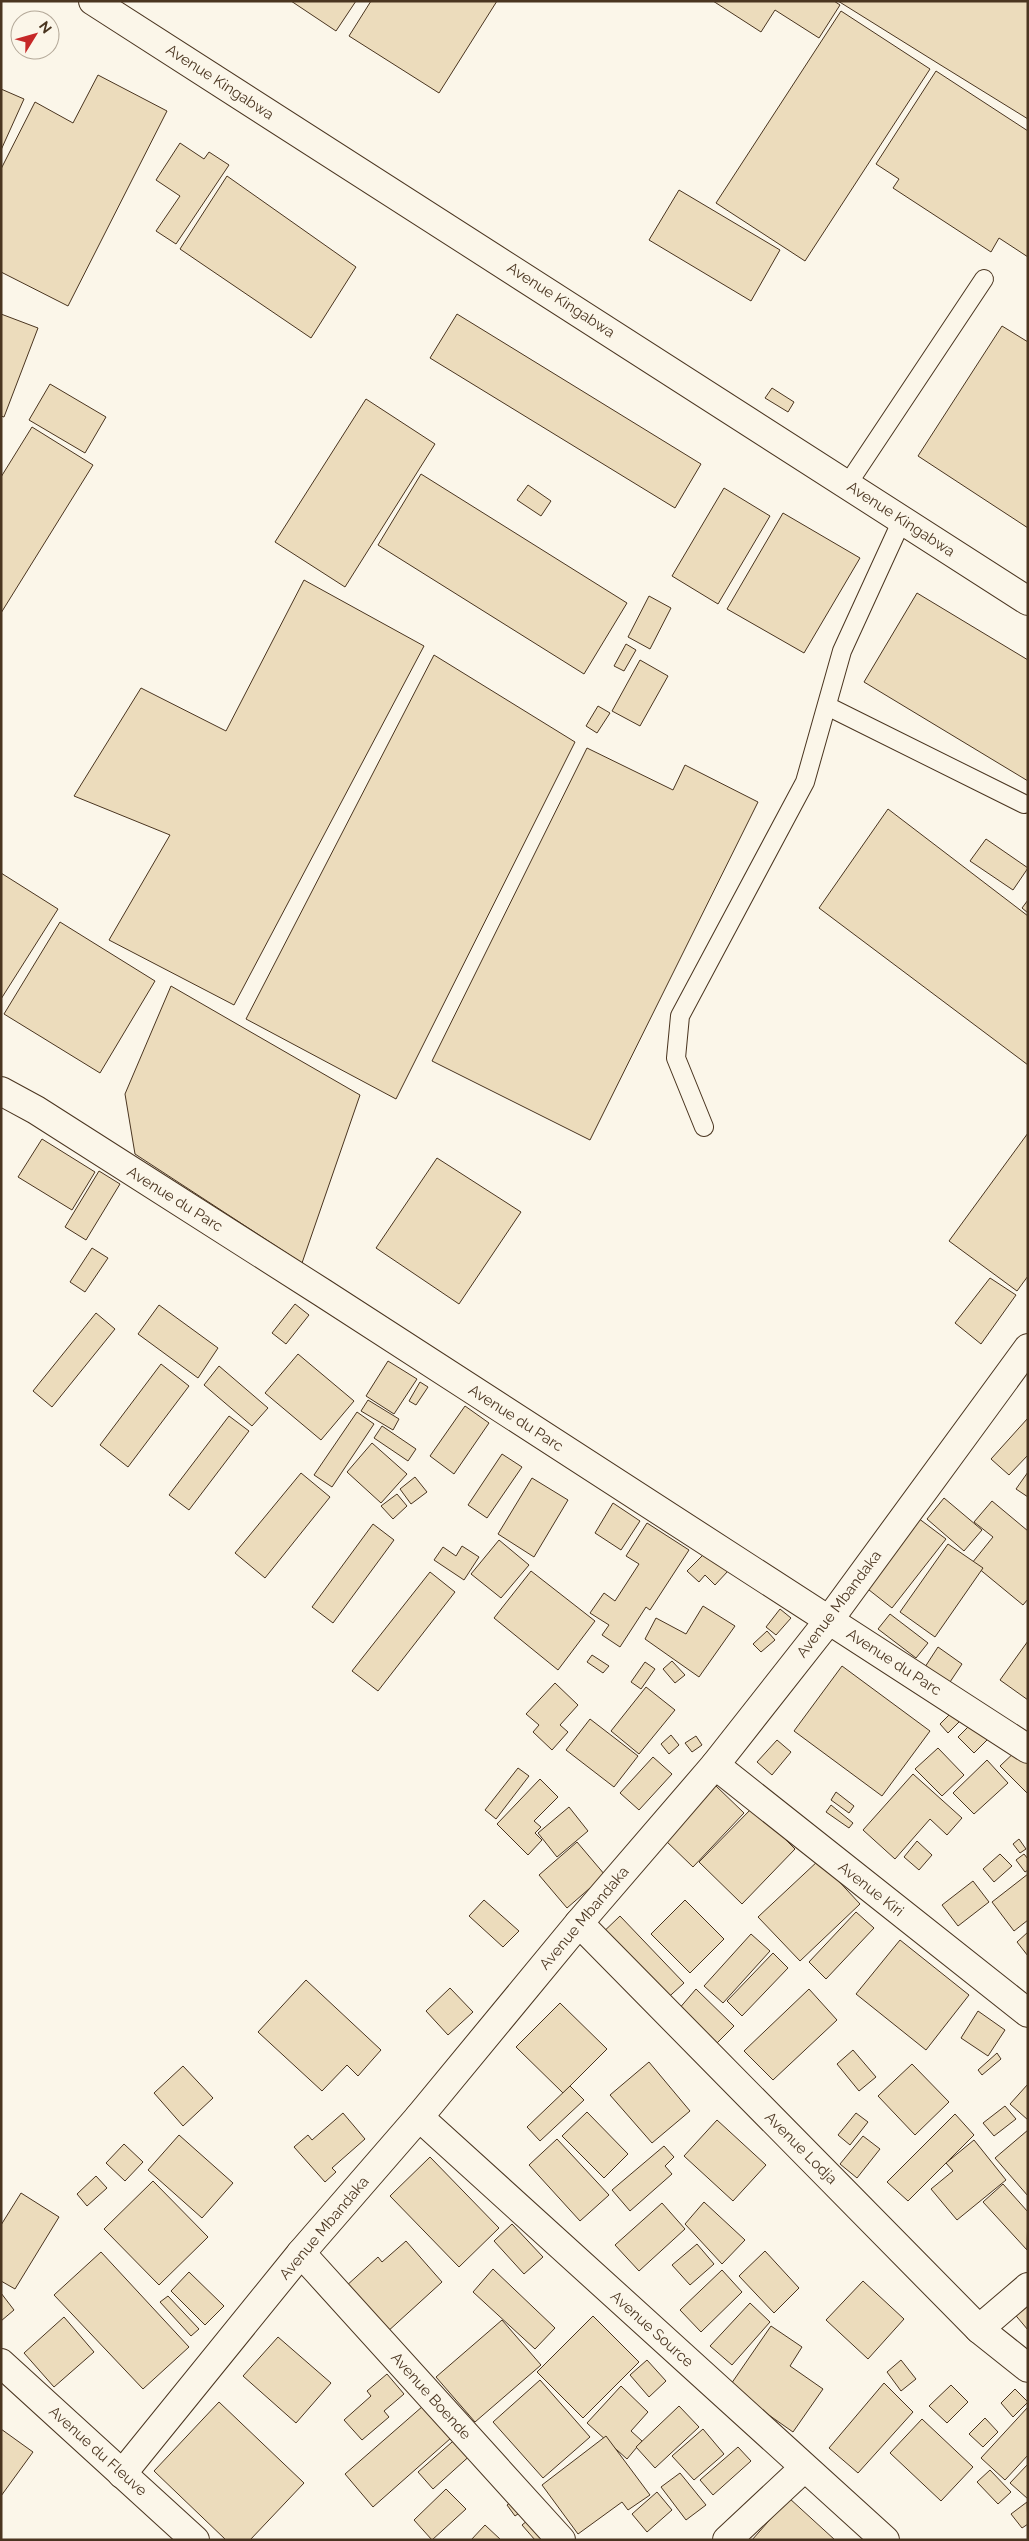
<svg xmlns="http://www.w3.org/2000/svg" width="1029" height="2541" font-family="Raleway,sans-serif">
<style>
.building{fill:#ecdcbc;stroke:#4a3520}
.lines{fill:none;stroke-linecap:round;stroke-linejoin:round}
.service-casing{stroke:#4a3520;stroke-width:20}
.minor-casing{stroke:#4a3520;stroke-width:30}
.tertiary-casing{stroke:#4a3520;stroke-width:30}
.service{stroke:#fbf6e9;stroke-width:18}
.minor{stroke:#fbf6e9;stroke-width:28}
.tertiary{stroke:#fbf6e9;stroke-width:28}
.labels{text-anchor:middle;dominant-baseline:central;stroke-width:4;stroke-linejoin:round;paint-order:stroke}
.street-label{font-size:15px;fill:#4a3520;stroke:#fbf6e9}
</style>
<rect width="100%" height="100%" fill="#fbf6e9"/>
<g class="building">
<path d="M 291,1 L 356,1 L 336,31 Z"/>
<path d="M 371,1 L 497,1 L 439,93 L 349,36 Z"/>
<path d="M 713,1 L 834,1 L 840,5 L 819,38 L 775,10 L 761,32 Z"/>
<path d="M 838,1 L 1028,1 L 1028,119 L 939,64 Z"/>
<path d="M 841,11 L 930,69 L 805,261 L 716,203 Z"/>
<path d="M 936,71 L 1028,131 L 1028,257 L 999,238 L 991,252 L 893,188 L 899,179 L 876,164 Z"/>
<path d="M 98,75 L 167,111 L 68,306 L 1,272 L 1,169 L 35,102 L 73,123 Z"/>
<path d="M 1,89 L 24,99 L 1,150 Z"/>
<path d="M 180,143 L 204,159 L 209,152 L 229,165 L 176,244 L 156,231 L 180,196 L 156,180 Z"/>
<path d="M 227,176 L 356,267 L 311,338 L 180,249 Z"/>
<path d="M 679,190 L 780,250 L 751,301 L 649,240 Z"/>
<path d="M 1,314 L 38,328 L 4,417 L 1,416 Z"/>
<path d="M 457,314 L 701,464 L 675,508 L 430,358 Z"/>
<path d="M 1002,326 L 1028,342 L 1028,528 L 918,456 Z"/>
<path d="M 50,384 L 106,417 L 85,453 L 29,420 Z"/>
<path d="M 772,388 L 794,402 L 788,412 L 765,398 Z"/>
<path d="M 366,399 L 435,444 L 345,587 L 275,542 Z"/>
<path d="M 32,427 L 93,465 L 1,613 L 1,477 Z"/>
<path d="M 421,474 L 627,603 L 584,674 L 378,545 Z"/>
<path d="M 528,485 L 551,501 L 541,516 L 517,500 Z"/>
<path d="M 724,488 L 770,516 L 718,604 L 672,576 Z"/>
<path d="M 783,513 L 860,558 L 804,653 L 727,609 Z"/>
<path d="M 304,580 L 424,646 L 234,1005 L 109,940 L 170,835 L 74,796 L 141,688 L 226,731 Z"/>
<path d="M 917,593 L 1028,660 L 1028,781 L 864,682 Z"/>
<path d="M 649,596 L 671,608 L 650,649 L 628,637 Z"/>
<path d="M 626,644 L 636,650 L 624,671 L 614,666 Z"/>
<path d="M 434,655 L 575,742 L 396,1099 L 246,1019 Z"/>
<path d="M 640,660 L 668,676 L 640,726 L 612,711 Z"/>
<path d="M 598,706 L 610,713 L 597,733 L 586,726 Z"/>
<path d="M 587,748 L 673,790 L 685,765 L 758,802 L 590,1140 L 432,1061 Z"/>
<path d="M 888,809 L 1028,916 L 1028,1065 L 819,908 Z"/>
<path d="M 986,839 L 1028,868 L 1013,890 L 970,861 Z"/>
<path d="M 1,873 L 58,909 L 1,999 Z"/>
<path d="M 1028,900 L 1028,913 L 1022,908 Z"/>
<path d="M 60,922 L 155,981 L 100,1073 L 4,1014 Z"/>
<path d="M 171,986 L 360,1095 L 302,1263 L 135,1154 L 125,1094 Z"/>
<path d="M 1028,1133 L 1028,1276 L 1017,1291 L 949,1241 Z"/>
<path d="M 42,1139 L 95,1172 L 72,1210 L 18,1177 Z"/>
<path d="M 437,1158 L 521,1212 L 459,1304 L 376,1248 Z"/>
<path d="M 99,1171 L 120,1184 L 86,1240 L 65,1227 Z"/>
<path d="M 92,1248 L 108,1258 L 85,1292 L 70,1282 Z"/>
<path d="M 990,1278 L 1016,1295 L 981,1344 L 955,1323 Z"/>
<path d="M 295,1304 L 309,1315 L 286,1344 L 272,1333 Z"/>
<path d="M 159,1305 L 218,1348 L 198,1378 L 138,1334 Z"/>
<path d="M 96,1313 L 115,1329 L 52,1407 L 33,1391 Z"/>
<path d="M 298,1354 L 354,1401 L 321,1440 L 265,1393 Z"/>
<path d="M 388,1361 L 417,1379 L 394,1414 L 366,1396 Z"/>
<path d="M 161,1364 L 189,1386 L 128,1467 L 100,1445 Z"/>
<path d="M 219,1366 L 268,1408 L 252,1426 L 204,1385 Z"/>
<path d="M 420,1382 L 428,1387 L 416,1405 L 409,1401 Z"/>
<path d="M 368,1400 L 399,1419 L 393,1430 L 361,1411 Z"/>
<path d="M 465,1406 L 489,1423 L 454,1474 L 430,1456 Z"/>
<path d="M 357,1412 L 374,1424 L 332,1487 L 314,1475 Z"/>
<path d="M 229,1416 L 249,1431 L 189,1510 L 169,1495 Z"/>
<path d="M 1028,1418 L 1028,1455 L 1009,1475 L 991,1459 Z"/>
<path d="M 382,1426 L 416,1449 L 408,1461 L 374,1438 Z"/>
<path d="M 372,1443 L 407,1474 L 381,1503 L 347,1472 Z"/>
<path d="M 502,1454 L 522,1467 L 487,1518 L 468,1505 Z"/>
<path d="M 1028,1472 L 1028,1497 L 1016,1489 Z"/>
<path d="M 301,1473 L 330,1497 L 265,1578 L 235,1553 Z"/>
<path d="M 415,1477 L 427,1492 L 411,1504 L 400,1489 Z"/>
<path d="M 532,1478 L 568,1500 L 534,1557 L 498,1534 Z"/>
<path d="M 397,1494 L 407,1506 L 393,1519 L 381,1506 Z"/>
<path d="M 944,1498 L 982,1530 L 964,1551 L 927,1519 Z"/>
<path d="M 992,1501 L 1028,1531 L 1028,1599 L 1023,1605 L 972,1563 L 993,1537 L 974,1522 Z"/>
<path d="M 613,1503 L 640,1521 L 621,1550 L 595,1533 Z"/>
<path d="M 918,1518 L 946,1539 L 892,1608 L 864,1586 Z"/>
<path d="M 647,1523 L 689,1550 L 650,1610 L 646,1607 L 620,1647 L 602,1635 L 609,1625 L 590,1613 L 604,1593 L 615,1601 L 639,1564 L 626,1556 Z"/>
<path d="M 373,1524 L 394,1540 L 333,1623 L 312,1607 Z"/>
<path d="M 499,1540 L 529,1565 L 501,1598 L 471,1574 Z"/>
<path d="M 948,1544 L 983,1568 L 935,1637 L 900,1612 Z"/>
<path d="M 462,1546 L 479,1557 L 464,1580 L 434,1560 L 443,1547 L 456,1556 Z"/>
<path d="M 708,1550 L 728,1571 L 715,1585 L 705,1575 L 699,1582 L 687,1571 Z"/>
<path d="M 531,1571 L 595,1621 L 558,1670 L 494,1618 Z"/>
<path d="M 430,1572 L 455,1592 L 378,1691 L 352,1671 Z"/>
<path d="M 703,1606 L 735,1626 L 699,1677 L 645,1639 L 656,1618 L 686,1634 Z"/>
<path d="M 780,1609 L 791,1618 L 776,1635 L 766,1627 Z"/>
<path d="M 890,1614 L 928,1643 L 916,1658 L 878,1629 Z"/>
<path d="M 767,1631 L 775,1640 L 761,1652 L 753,1644 Z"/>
<path d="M 1028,1641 L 1028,1700 L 1000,1680 Z"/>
<path d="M 938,1647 L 962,1664 L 950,1682 L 925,1667 Z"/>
<path d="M 592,1655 L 609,1666 L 603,1673 L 587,1662 Z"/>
<path d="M 672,1661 L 685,1675 L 675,1683 L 663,1669 Z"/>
<path d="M 645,1662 L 655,1669 L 641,1689 L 631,1682 Z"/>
<path d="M 842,1666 L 930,1731 L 882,1796 L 794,1731 Z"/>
<path d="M 555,1683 L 578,1705 L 560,1725 L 568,1732 L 552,1750 L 533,1732 L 539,1725 L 526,1714 Z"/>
<path d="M 646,1687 L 675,1710 L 639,1754 L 611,1731 Z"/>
<path d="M 957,1707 L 965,1716 L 948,1733 L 940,1724 Z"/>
<path d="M 590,1719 L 638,1756 L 614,1787 L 566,1750 Z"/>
<path d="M 974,1721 L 990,1737 L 974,1753 L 958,1737 Z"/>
<path d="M 671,1735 L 679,1745 L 669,1754 L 661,1744 Z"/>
<path d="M 696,1736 L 702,1745 L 692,1752 L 685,1743 Z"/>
<path d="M 777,1740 L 791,1752 L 772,1775 L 757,1762 Z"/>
<path d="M 938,1748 L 964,1775 L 942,1796 L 915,1769 Z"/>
<path d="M 1017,1750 L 1028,1761 L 1028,1794 L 1000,1766 Z"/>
<path d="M 653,1757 L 672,1774 L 639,1810 L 620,1793 Z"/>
<path d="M 987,1760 L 1008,1783 L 974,1814 L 953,1793 Z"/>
<path d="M 518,1768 L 529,1776 L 496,1819 L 485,1810 Z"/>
<path d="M 913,1774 L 962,1818 L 947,1835 L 930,1819 L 895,1859 L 863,1830 Z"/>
<path d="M 540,1779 L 558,1797 L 534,1821 L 541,1827 L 535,1833 L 542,1840 L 528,1855 L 497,1824 Z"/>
<path d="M 715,1785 L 744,1813 L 693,1867 L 664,1839 Z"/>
<path d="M 836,1792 L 854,1806 L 849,1813 L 831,1800 Z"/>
<path d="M 831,1805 L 853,1823 L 849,1828 L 826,1812 Z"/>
<path d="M 569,1807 L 588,1831 L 557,1857 L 538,1833 Z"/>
<path d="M 753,1807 L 795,1849 L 742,1904 L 699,1862 Z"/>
<path d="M 1019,1839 L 1026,1849 L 1020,1853 L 1013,1844 Z"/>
<path d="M 917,1841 L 932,1855 L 919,1870 L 904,1857 Z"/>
<path d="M 577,1842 L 605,1875 L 567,1908 L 539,1875 Z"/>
<path d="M 1000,1854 L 1012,1866 L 994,1882 L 983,1869 Z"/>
<path d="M 1024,1854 L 1028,1859 L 1028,1870 L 1025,1872 L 1016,1860 Z"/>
<path d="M 819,1860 L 860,1904 L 800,1961 L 758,1917 Z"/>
<path d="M 1028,1874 L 1028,1920 L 1014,1931 L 992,1902 Z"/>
<path d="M 973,1881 L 989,1902 L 958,1926 L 942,1905 Z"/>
<path d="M 484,1900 L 519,1931 L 503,1947 L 469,1916 Z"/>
<path d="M 685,1900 L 724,1939 L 690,1973 L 651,1934 Z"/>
<path d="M 856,1912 L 874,1928 L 826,1979 L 809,1962 Z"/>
<path d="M 620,1916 L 684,1983 L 661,2004 L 596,1939 Z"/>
<path d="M 1028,1932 L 1028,1956 L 1017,1942 Z"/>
<path d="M 751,1934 L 770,1951 L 723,2003 L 704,1986 Z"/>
<path d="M 900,1940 L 969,1995 L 926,2050 L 856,1994 Z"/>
<path d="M 773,1953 L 788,1968 L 742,2016 L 727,2001 Z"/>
<path d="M 306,1980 L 381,2050 L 358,2076 L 347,2065 L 322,2091 L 258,2032 Z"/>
<path d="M 450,1988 L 473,2012 L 448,2035 L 426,2011 Z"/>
<path d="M 696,1989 L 734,2026 L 715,2045 L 678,2010 Z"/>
<path d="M 809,1989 L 837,2020 L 773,2080 L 744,2051 Z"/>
<path d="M 560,2003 L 607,2049 L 563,2093 L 516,2047 Z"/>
<path d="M 978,2011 L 1005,2030 L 988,2056 L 961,2038 Z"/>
<path d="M 853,2050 L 876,2077 L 859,2091 L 837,2064 Z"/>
<path d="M 997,2053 L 1001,2059 L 982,2075 L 978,2070 Z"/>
<path d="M 649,2062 L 690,2111 L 652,2143 L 610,2095 Z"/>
<path d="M 912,2064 L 949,2102 L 915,2135 L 878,2096 Z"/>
<path d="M 183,2066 L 213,2098 L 183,2126 L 154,2093 Z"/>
<path d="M 1028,2084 L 1028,2120 L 1010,2104 Z"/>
<path d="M 570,2086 L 584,2100 L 540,2141 L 527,2127 Z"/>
<path d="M 1005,2106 L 1016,2119 L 994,2136 L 983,2123 Z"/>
<path d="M 587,2112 L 628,2154 L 604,2178 L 562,2136 Z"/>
<path d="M 343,2113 L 365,2139 L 332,2168 L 336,2172 L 325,2182 L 294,2147 L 308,2135 L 312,2140 Z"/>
<path d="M 856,2113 L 868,2122 L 850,2145 L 838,2135 Z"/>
<path d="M 955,2114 L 974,2135 L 908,2201 L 887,2182 Z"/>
<path d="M 717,2120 L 766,2165 L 733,2201 L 684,2156 Z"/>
<path d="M 1028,2130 L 1028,2196 L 995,2158 Z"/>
<path d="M 179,2135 L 233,2183 L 202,2218 L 148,2170 Z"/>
<path d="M 863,2136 L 880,2149 L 857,2178 L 840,2164 Z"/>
<path d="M 557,2139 L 609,2195 L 580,2221 L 529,2165 Z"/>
<path d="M 974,2140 L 1006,2180 L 957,2220 L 931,2189 L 953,2171 L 946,2163 Z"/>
<path d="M 124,2144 L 143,2162 L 125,2181 L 106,2163 Z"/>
<path d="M 664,2146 L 674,2157 L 665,2166 L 672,2174 L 630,2211 L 612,2190 Z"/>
<path d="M 430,2157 L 499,2228 L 459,2267 L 390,2196 Z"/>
<path d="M 96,2176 L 107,2188 L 87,2206 L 77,2194 Z"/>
<path d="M 153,2181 L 208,2237 L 159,2285 L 104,2229 Z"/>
<path d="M 1003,2184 L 1028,2212 L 1027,2250 L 983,2202 Z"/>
<path d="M 21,2193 L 59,2217 L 15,2289 L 1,2281 L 1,2225 Z"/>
<path d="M 704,2202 L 745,2240 L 722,2264 L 685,2224 Z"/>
<path d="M 662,2203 L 685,2229 L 639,2271 L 615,2245 Z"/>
<path d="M 512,2224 L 543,2257 L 524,2274 L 494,2241 Z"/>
<path d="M 406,2241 L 442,2282 L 386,2333 L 345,2287 L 378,2257 L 382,2262 Z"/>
<path d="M 697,2244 L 714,2264 L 690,2285 L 672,2265 Z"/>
<path d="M 765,2251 L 799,2288 L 774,2313 L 739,2276 Z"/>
<path d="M 101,2252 L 189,2347 L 143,2389 L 54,2295 Z"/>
<path d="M 493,2269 L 555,2328 L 535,2349 L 473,2292 Z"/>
<path d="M 722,2270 L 742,2292 L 701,2332 L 680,2310 Z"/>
<path d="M 189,2272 L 224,2306 L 205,2325 L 171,2291 Z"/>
<path d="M 863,2281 L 904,2319 L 868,2359 L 826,2320 Z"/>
<path d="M 1,2293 L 14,2310 L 1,2321 Z"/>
<path d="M 168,2296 L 199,2329 L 191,2336 L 160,2302 Z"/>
<path d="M 1028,2297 L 1028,2330 L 1012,2311 Z"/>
<path d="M 750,2303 L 770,2322 L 732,2365 L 710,2346 Z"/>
<path d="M 593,2316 L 639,2362 L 583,2418 L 537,2372 Z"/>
<path d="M 64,2317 L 94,2352 L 54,2387 L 24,2353 Z"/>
<path d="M 502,2320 L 541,2365 L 475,2422 L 436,2377 Z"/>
<path d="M 771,2326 L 802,2347 L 790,2366 L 823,2389 L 793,2432 L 729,2387 Z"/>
<path d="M 278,2337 L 331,2383 L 296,2423 L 243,2376 Z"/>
<path d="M 647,2360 L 666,2381 L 649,2397 L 630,2375 Z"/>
<path d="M 901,2360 L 916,2379 L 901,2391 L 887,2372 Z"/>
<path d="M 387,2374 L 404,2394 L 384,2411 L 389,2417 L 362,2440 L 344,2420 L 371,2396 L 367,2391 Z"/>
<path d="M 540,2380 L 590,2437 L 543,2478 L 493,2422 Z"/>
<path d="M 884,2383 L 913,2412 L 858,2473 L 829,2448 Z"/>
<path d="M 951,2385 L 968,2402 L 947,2423 L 929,2406 Z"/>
<path d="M 621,2386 L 648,2412 L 631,2431 L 642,2441 L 627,2459 L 587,2423 Z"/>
<path d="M 1015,2389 L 1028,2402 L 1013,2417 L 1001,2403 Z"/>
<path d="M 219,2402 L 304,2483 L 250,2540 L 226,2540 L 154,2471 Z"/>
<path d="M 423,2406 L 451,2438 L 373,2507 L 345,2474 Z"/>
<path d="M 679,2406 L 699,2427 L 655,2468 L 636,2447 Z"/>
<path d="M 1028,2407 L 1028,2455 L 1005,2480 L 981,2458 Z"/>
<path d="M 985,2418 L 998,2432 L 983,2447 L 969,2434 Z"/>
<path d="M 922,2419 L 973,2467 L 941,2501 L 890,2453 Z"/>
<path d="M 1,2429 L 33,2452 L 1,2496 Z"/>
<path d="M 703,2429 L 724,2454 L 694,2480 L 672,2456 Z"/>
<path d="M 460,2435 L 474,2452 L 433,2489 L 418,2472 Z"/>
<path d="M 606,2436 L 650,2495 L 628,2510 L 622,2502 L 578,2534 L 542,2485 Z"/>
<path d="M 738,2447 L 751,2461 L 713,2495 L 700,2480 Z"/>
<path d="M 1028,2464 L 1028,2499 L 1010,2483 Z"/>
<path d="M 990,2470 L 1011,2492 L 998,2504 L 977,2482 Z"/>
<path d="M 680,2473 L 706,2505 L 686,2520 L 661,2487 Z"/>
<path d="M 446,2489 L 466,2509 L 432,2540 L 414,2520 Z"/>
<path d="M 657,2492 L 672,2510 L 647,2532 L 632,2514 Z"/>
<path d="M 789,2498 L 835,2540 L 752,2540 Z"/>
<path d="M 514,2500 L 522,2511 L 515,2516 L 507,2505 Z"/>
<path d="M 1027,2502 L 1028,2524 L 1022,2528 L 1011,2514 Z"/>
<path d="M 533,2516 L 545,2540 L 535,2540 L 522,2525 Z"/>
<path d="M 485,2525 L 501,2540 L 471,2540 Z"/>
</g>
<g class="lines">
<defs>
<g id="service">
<path d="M 847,485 L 984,279"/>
<path d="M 827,706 L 1024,804"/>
<path d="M 704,1127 L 676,1058 L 680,1016 L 805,782 L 842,651 L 902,520"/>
</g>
<g id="minor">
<path d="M 1,1091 L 36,1110 L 323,1293 L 1028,1749"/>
<path d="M 715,1765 L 1028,2013"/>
<path d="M 579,1923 L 979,2329 L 1028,2368"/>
<path d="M 419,2117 L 885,2540"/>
<path d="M 301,2253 L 561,2540"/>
<path d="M 979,2329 L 1028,2287"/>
<path d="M 1,2363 L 195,2540"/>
<path d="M 122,2474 L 301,2253 L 419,2117 L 579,1923 L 715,1765 L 829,1620 L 1028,1348"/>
<path d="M 727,2540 L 804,2468"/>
</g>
<path id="tertiary" d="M 93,1 L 1028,601"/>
</defs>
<use href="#service" class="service-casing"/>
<use href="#minor" class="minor-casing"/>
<use href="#tertiary" class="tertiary-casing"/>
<use href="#service" class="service"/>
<use href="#minor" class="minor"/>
<use href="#tertiary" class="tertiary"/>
</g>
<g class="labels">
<g class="street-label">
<text transform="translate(220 82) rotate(33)">Avenue Kingabwa</text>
<text transform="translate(561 300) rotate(33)">Avenue Kingabwa</text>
<text transform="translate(901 519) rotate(33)">Avenue Kingabwa</text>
<text transform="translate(175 1199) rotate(32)">Avenue du Parc</text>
<text transform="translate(516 1418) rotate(33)">Avenue du Parc</text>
<text transform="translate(839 1604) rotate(-53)">Avenue Mbandaka</text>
<text transform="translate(894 1662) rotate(33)">Avenue du Parc</text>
<text transform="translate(871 1889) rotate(38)">Avenue Kiri</text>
<text transform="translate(584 1918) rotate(-50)">Avenue Mbandaka</text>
<text transform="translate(801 2148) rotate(45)">Avenue Lodja</text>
<text transform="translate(324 2228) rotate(-50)">Avenue Mbandaka</text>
<text transform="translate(652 2329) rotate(42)">Avenue Source</text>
<text transform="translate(431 2396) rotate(48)">Avenue Boende</text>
<text transform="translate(98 2451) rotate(42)">Avenue du Fleuve</text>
</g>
</g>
<rect width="1029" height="2541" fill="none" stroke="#4a3520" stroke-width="5"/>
<g transform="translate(35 35) rotate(53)"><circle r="24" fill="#fbf6e9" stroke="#b4a999"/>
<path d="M0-4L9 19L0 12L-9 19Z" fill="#c62828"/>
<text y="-8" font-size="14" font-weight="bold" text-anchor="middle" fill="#4a3520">N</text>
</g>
</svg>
